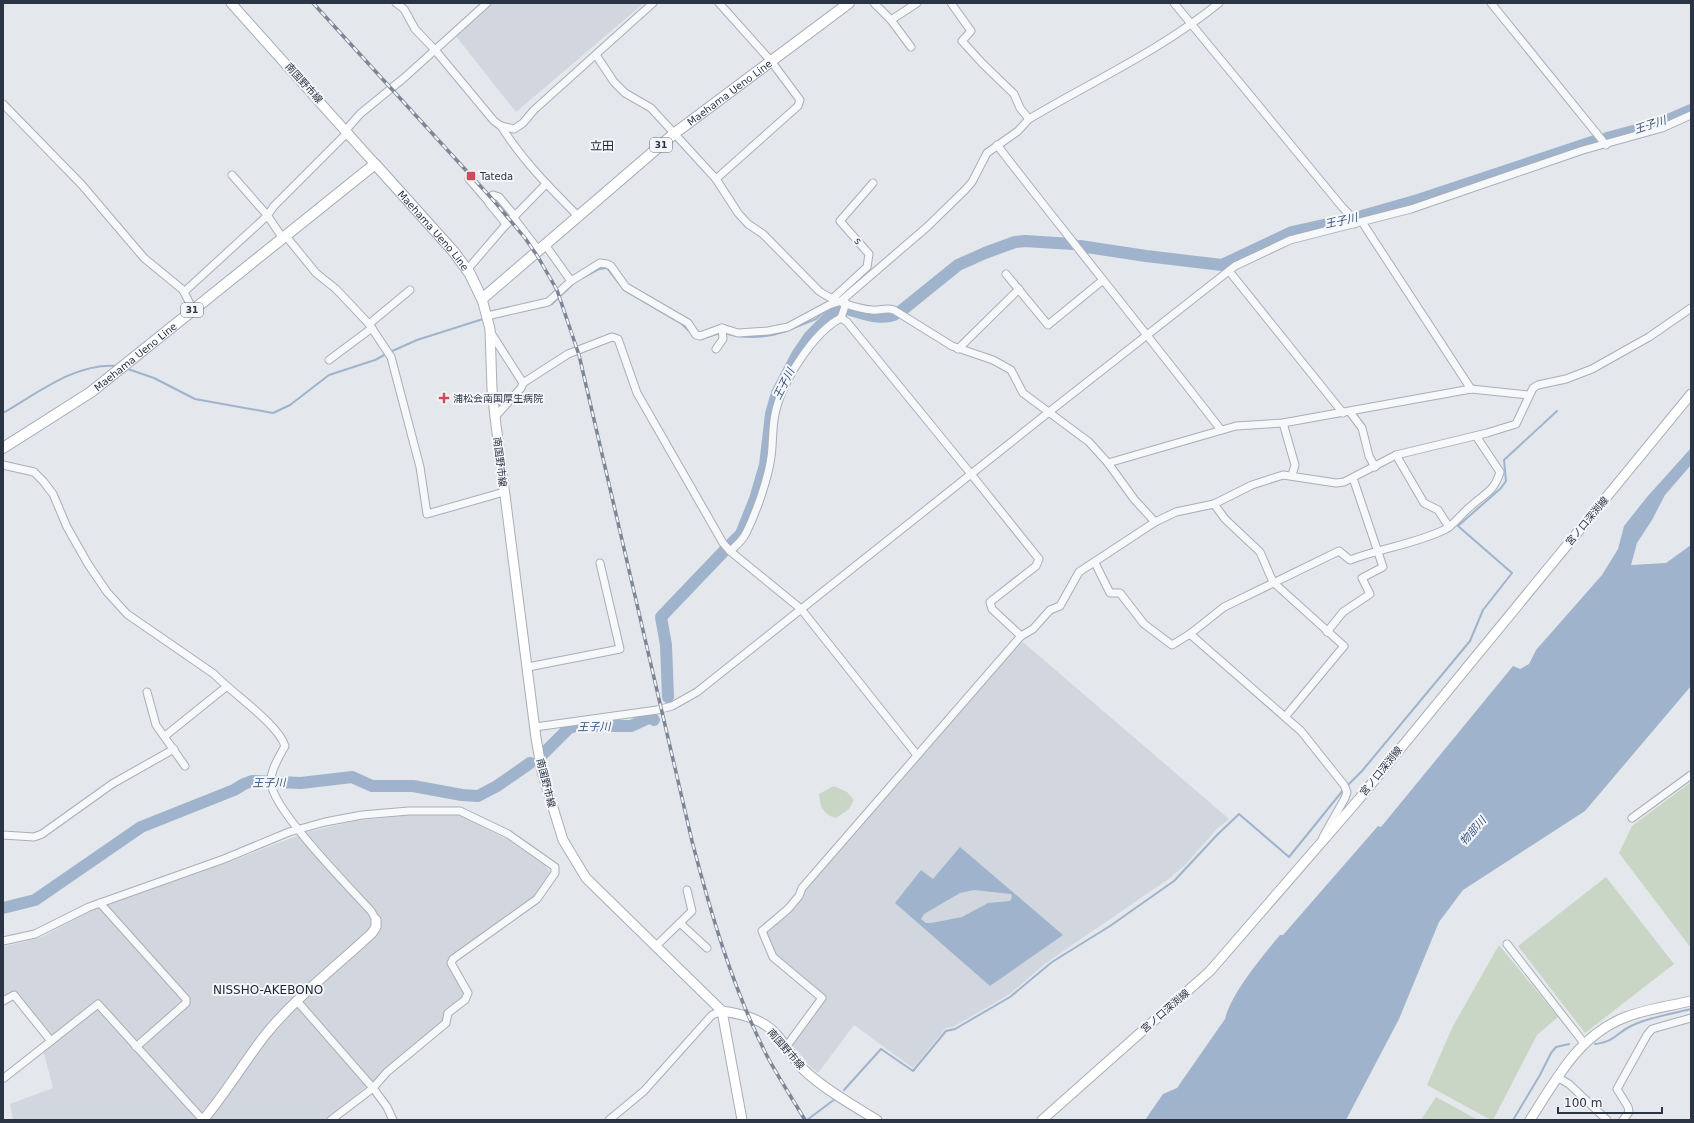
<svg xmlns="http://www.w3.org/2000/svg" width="1694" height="1123" font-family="'DejaVu Sans','Noto Sans JP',sans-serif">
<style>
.built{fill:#d2d6de}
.green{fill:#c9d6c5}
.water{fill:#9fb4cc;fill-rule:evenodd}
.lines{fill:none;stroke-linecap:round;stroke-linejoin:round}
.stream{stroke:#9fb4cc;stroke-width:2}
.river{stroke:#9fb4cc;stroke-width:12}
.street-casing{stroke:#a9aeb7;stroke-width:9}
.secondary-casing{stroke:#a9aeb7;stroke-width:11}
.primary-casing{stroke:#a3abb8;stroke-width:12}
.street{stroke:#f7f8fa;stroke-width:7}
.secondary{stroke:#fff;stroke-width:9}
.primary{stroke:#fff;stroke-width:10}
.rail-casing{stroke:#7d8696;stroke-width:3.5}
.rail{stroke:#f4f6f9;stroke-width:2;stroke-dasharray:6;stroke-linecap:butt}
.poi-dot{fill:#d1495b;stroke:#f4f6f9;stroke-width:1.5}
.labels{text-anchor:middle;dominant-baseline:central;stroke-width:4;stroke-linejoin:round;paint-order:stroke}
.shield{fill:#f4f6f9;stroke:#676e7b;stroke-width:1}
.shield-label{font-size:9px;font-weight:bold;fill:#2b3445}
.street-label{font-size:10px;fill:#2b3445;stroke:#f4f6f9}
.poi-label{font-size:10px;fill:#2b3445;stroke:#f4f6f9;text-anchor:start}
.water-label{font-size:11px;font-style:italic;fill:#34527a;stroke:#f4f6f9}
.quarter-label{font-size:12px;fill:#1d2536;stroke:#f4f6f9}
</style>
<rect width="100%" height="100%" fill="#e4e7ec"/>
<g class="built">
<path d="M 491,3 L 644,3 L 516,112 L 455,35 Z"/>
<path d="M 1020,642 L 1024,643 L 1229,819 L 1217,829 L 1185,865 L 1170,878 L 1046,963 L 1010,994 L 953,1027 L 946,1028 L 913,1068 L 854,1025 L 818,1073 L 809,1065 L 792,1045 L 827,997 L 775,953 L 766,932 L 804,890 Z"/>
<path d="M 459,814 L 508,840 L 544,865 L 550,872 L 535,896 L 447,961 L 464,994 L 462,998 L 445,1011 L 444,1022 L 326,1120 L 13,1120 L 10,1104 L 53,1088 L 43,1050 L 57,1041 L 15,990 L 3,997 L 3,947 L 42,937 L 92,910 L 235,860 L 307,832 L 355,821 L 411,815 Z"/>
</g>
<g class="green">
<path d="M 1691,782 L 1691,948 L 1619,853 L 1632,826 Z"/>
<path d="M 834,786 L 847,792 L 854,800 L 849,809 L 836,818 C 823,815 820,806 819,794 Z"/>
<path d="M 1606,877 L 1674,964 L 1585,1033 L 1518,946 Z"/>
<path d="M 1499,945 L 1558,1017 L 1537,1035 L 1493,1120 L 1491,1120 L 1427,1085 L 1453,1026 Z"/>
<path d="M 1436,1097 L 1478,1120 L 1421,1120 Z"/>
</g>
<g class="water">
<path d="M 1691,448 L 1691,465 L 1665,495 L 1652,520 L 1637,543 L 1631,565 L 1666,563 L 1691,545 L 1691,686 L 1585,811 L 1463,890 L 1439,922 L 1399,1019 L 1346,1120 L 1145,1120 L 1163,1094 L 1177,1088 L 1225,1019 C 1232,992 1262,957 1280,935 L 1283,935 L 1378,826 L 1381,827 L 1513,666 L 1520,669 L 1529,664 L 1536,650 L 1602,575 L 1618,549 L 1624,526 L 1647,497 Z"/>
<path d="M 960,847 L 1063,935 L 990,986 L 895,903 L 921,870 L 933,879 ZM 974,890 L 1011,894 L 1012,897 L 1010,901 L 988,903 L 962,917 L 931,923 L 926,923 L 921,919 L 924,914 L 960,893 Z"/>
</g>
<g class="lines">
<g class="stream">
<path d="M 582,278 L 599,269 L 607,268 L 624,290 L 682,324 L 690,332"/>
<path d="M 831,308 L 842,308"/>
<path d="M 531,309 L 552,304 L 575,282"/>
<path d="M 791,329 L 816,319 L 825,311"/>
<path d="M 724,333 C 745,339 766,338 787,331"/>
<path d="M 701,339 L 720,333"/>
<path d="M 390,352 L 417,340 L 483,319"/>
<path d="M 125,368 L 154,378 L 195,399 L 273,413 L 290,405 L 329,375 L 375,360 L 386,354"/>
<path d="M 3,413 C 38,393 76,362 118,366"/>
<path d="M 1347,786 L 1362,771 L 1470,641 L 1483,610 L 1512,573 L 1458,526 L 1501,488 L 1506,481 L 1504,460 L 1557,411"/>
<path d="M 1595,1044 C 1616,1041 1615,1034 1631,1026 C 1649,1017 1671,1014 1691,1009"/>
<path d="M 844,1090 L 881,1049 L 913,1071 L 946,1031 L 955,1029 L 1010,997 L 1052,962 L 1110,926 L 1174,881 L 1217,835 L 1239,814 L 1289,857 L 1344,789"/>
<path d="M 807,1120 L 835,1099"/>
<path d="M 1513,1120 L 1540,1075 L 1551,1053 L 1556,1047 L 1569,1044"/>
</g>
<g class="river">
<path d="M 1607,138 L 1659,124 L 1691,110"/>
<path d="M 1080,246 L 1146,256 L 1222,265 L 1292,232 L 1355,218 L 1418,200 L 1598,140"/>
<path d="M 901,311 L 958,265 L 985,253 L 1015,242 L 1025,241 L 1073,244"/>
<path d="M 729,546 L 741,534 L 755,499 L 765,465 L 771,414 L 777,393 L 797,355 L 810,336 L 830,316 L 842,308 C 858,311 878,321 894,315"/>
<path d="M 668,697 L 666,645 L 661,617 L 725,550"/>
<path d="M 542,755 L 569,728 L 575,726 L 631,726 L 651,717 L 654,720"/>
<path d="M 3,908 L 35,900 L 141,827 L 234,790 L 244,784 L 252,781 L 301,783 L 352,777 L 372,786 L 413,786 L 462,795 L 478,796 L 497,786 L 530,763"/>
</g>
<defs>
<g id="street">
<path d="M 396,3 L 404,9 L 415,29 L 435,50 L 494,121 L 501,126 L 514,129 L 523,123 L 534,110 L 653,3"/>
<path d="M 874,3 L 891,20 L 917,3"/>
<path d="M 951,3 L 971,31 L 962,41 L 983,64 L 1014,94 L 1020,108 L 1029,119"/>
<path d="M 1174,3 L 1343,208 L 1351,216 L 1354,224"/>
<path d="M 1491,3 L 1606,145"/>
<path d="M 891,20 L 911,47"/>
<path d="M 596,55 L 614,82 L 625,93 L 651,108 L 716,179 L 738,213 L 748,224 L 763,234 L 819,291 C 831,300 857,309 872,310 C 880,311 887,307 894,310 L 952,346 L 993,360 L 1011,370 L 1023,393 L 1089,442 L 1108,463 L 1134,499 L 1155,522"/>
<path d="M 3,104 L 82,185 L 144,258 L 183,290 L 193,310"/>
<path d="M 501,126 C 522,160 551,189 579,217"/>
<path d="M 346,130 L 360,114 L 405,77 L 487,3"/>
<path d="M 997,145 C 1071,241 1148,335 1221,430"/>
<path d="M 232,175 L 267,215 L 282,237"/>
<path d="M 469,179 L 488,201"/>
<path d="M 716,179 L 798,106 L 800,100 L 771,61 L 719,3"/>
<path d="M 513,217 L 539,251"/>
<path d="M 1362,222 L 1471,389"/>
<path d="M 506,224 L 489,203 L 489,199 L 493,195 L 499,197 L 515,216"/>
<path d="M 285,235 L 316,273 L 336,289 L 369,324 L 391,357 L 420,467 L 427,514 L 504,492"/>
<path d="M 546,246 L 571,281 L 600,263 L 607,264 L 611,266 L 626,287 L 688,323 L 696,335 L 700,336 L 722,328 L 738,333 L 768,331 L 788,327 L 829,305 L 841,301 L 927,227 L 965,190 L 972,182 L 987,153 L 1018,131 L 1029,119 C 1093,81 1161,50 1219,3"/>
<path d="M 467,270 L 503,228 L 546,184"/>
<path d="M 1229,271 L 1343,413"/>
<path d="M 1006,274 L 1048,325 L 1103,280"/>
<path d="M 184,292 L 267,216 L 274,206 L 348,132"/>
<path d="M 832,299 L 867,267 L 869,254 L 840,221 L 873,183"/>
<path d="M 487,316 L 548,302 L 571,281"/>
<path d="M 841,318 L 846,303"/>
<path d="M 369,324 L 410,290"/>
<path d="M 491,333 L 523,383 L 521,388 L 495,417"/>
<path d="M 716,349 L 723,339 L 722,328"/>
<path d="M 958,349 L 1019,289"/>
<path d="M 329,360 L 372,328"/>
<path d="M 523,383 L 568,354 L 612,337 L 618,339 L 637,393 L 723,543 L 730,551 L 801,609 L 917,755"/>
<path d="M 1350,412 L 1362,428 L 1369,456 L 1375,467"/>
<path d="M 1283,423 L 1295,465 L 1292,475"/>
<path d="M 1396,455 L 1424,503 L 1438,510 L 1449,527"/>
<path d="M 1108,463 L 1236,426 L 1283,423 L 1471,389 L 1528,395"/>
<path d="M 3,465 L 34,472 L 43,481 L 53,494 L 67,527 L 88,564 L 107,592 L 127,614 L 214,674 C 232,693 278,724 285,746 C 279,757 270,771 271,783 C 273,810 350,888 371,911 L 376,920"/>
<path d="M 1214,504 L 1225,519 L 1260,552 L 1273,582 L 1344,646 L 1285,717"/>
<path d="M 730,551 C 736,546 743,540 746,533 C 756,513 768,479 771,457 C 773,443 772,428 775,414 C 781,384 813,332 841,318 L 847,322 L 971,474 L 1039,559 L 1036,566 L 990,602 L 992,609 L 1021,636"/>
<path d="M 1095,563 L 1110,593 L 1120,593 L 1144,624 L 1172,645 L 1190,634 L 1224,607 L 1339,551 L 1350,560 C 1381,548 1416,544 1446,529 C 1455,524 1463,512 1471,506 C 1485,493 1494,492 1500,472 L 1476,436"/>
<path d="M 1327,632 L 1343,612 L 1370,594 L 1362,578 L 1383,567 L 1353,478"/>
<path d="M 1190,634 L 1301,731 L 1344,785 L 1347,792 L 1345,798 L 1323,837"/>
<path d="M 528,667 L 620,649 L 600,563"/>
<path d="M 147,692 L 156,725 L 185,766"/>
<path d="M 535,727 L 657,710 L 672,706 L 697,692 L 1049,412 L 1235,266 L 1290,240 L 1411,209 L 1583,150 L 1662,128 L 1691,115"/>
<path d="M 165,736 L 226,687"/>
<path d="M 1632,818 L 1691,775"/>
<path d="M 3,835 L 34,837 L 42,834 L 112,784 L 174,749"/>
<path d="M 100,903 L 186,999 L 186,1003 L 136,1047"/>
<path d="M 680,923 L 707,948"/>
<path d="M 3,941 L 35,934 L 89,907 L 224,859 L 289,832 L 325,822 L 362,815 L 409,811 L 460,811 L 508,834 L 555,867 L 555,873 L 537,899 L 453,959 L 451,963 L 468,993 L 465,1000 L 448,1013 L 446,1023 L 387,1072 L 373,1088 L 331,1120"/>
<path d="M 1507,944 L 1584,1043"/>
<path d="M 656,946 L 692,911 L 687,890"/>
<path d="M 3,1001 L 14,995 L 51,1041"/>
<path d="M 297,1001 L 373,1088 L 387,1107 L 393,1120"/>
<path d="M 786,1047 L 822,998 L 773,957 L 762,931 L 788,909 L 799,896 L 802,888 L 1021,636 L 1033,629 L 1050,610 L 1060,606 L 1079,572 L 1155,522 L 1176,512 L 1214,504 L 1252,485 L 1283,475 L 1336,483 L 1344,482 L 1396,455 L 1487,433 L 1516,424 L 1533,388 L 1538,385 L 1566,379 L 1592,369 L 1649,337 L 1691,308"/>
<path d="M 3,1077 L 4,1078 L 98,1004 L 203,1120"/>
<path d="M 1557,1077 L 1569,1084 L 1607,1120"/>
<path d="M 609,1120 L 644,1091 L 712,1015 L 722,1011"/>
<path d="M 1623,1120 L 1629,1112 L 1628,1107 L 1617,1089 L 1647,1035 L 1652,1029 L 1691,1018"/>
</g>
<g id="secondary">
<path d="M 231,3 L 375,164"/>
<path d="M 482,299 L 490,329 L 492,389 L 495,417 L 536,738 L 542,772 L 563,840 L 586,878 L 722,1011 C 742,1014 763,1019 777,1035 C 786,1046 793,1059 803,1069 C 821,1087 855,1107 877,1120"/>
<path d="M 722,1011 L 742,1120"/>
<path d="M 203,1120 C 226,1093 244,1062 266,1034 C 295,998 338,965 372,933 L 376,927 L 376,920"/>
<path d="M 1042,1120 L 1210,971 L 1359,799 L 1691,394"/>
<path d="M 1530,1120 C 1556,1080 1578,1035 1626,1017 C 1646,1009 1670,1006 1691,1001"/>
</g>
<g id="primary">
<path id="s1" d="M 3,448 L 91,392 L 375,164 L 454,252 L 470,274 L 482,299 L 675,133 L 849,3"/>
</g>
</defs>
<use href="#street" class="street-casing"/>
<use href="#secondary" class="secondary-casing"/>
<use href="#primary" class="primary-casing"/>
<use href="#street" class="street"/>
<use href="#secondary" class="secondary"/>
<use href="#primary" class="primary"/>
<defs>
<path id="rail" d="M 313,3 L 494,201 L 525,238 L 538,257 L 557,290 L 579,355 L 692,841 C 711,914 732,986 766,1054 C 778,1077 792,1098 805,1120"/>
</defs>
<use href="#rail" class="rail-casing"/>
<use href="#rail" class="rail"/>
</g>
<g class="poi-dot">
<rect x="466" y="171" width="10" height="10" rx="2"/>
<path d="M442 392h4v4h4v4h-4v4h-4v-4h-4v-4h4z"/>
</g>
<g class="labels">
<g class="shield">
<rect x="650" y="138" width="22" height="14" rx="3"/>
<rect x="181" y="303" width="22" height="14" rx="3"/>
</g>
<g class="shield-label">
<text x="661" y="145">31</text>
<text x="192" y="310">31</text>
</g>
<g class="street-label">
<text transform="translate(304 83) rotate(48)">南国野市線</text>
<text stroke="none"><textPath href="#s1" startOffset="964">Maehama Ueno Line</textPath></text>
<text stroke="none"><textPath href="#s1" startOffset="557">Maehama Ueno Line</textPath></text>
<text transform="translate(858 241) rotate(49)">s</text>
<text stroke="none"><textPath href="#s1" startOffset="161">Maehama Ueno Line</textPath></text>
<text transform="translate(500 462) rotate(83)">南国野市線</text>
<text transform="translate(1587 521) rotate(-50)">宮ノ口深渕線</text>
<text transform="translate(1381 771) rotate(-51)">宮ノ口深渕線</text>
<text transform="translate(546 783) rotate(76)">南国野市線</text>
<text transform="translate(1165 1011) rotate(-41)">宮ノ口深渕線</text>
<text transform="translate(786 1049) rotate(49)">南国野市線</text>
</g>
<g class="poi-label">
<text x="480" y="176">Tateda</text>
<text x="453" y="398">浦松会南国厚生病院</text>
</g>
<g class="water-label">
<text transform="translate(1650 125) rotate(-18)">王子川</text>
<text transform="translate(1341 221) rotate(-13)">王子川</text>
<text transform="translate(784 384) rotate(-63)">王子川</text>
<text transform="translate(594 727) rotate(-1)">王子川</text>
<text transform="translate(269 783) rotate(-1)">王子川</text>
<text transform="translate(1473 831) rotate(-49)">物部川</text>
</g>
<g class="quarter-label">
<text x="602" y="146">立田</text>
<text x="268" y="990">NISSHO-AKEBONO</text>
</g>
</g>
<rect width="1694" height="1123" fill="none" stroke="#2b3445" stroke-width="8"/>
<path d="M1558 1107v6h104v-6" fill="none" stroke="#2b3445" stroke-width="2"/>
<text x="1564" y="1107" font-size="12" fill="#2b3445" stroke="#f4f6f9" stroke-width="3" paint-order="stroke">100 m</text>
</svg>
